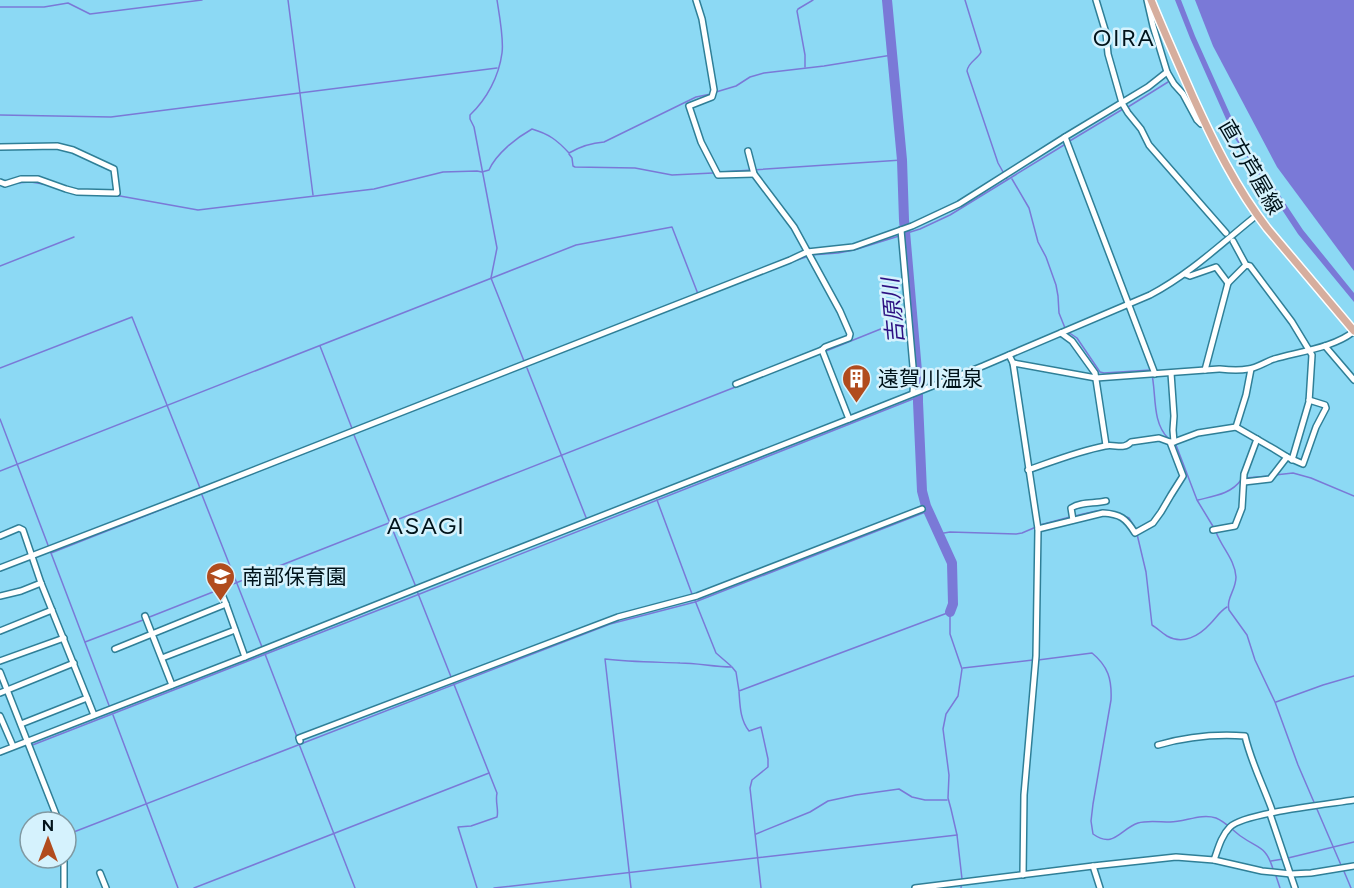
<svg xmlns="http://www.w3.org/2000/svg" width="1354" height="888" font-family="Figtree,'Noto Sans JP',sans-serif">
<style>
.water{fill:#7a79d7}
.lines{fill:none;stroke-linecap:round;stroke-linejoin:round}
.stream{stroke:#7a79d7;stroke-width:1.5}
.river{stroke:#7a79d7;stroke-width:10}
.minor-casing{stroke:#2f7f97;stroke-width:8}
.major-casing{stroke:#fff;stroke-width:10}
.minor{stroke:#fff;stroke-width:5}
.major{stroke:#d6ae9e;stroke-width:7}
.labels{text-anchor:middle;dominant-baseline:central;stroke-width:5;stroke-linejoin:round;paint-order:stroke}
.street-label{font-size:21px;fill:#00131a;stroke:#d5f2fd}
.poi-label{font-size:21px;fill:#00131a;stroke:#d5f2fd;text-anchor:start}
.water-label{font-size:22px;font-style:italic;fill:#2d1082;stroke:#d5f2fd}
.quarter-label{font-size:24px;letter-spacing:1.5px;fill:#00131a;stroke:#d5f2fd}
</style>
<rect width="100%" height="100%" fill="#8cd9f4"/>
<g class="water">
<path d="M 1175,0 L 1181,0 L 1195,36 L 1239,134 L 1303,230 L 1354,293 L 1354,302 L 1298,234 L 1234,137 L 1190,38 Z"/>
<path d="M 1195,0 L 1354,0 L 1354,271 L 1277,167 L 1213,46 Z"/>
</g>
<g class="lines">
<g class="stream">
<path d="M 288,0 L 313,195"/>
<path d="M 497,0 C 499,13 504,39 502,53 C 499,76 487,99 470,115 L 470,119 L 474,127 L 497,248 L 491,278 L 524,361"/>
<path d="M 965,0 L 981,52 C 978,59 968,62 967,71 L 998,163 L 1007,179"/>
<path d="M 0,7 L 44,7 L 68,3 L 90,14 L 202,0"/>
<path d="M 805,67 L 805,55 L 797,11 L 798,9 L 813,0"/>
<path d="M 716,92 L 736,86 L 750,77 L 764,73 L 824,66 L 892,55"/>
<path d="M 1128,107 L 1168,82"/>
<path d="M 0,115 L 111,117 L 497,68"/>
<path d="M 1068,142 L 1123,109"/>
<path d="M 569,154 L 572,158 L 573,166 L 575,167 L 635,168 L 672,175 L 713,173"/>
<path d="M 721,172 L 902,160"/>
<path d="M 1012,179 L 1029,208 L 1038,242 L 1046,257 L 1056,285 L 1058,296 L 1059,313 L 1065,328"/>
<path d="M 15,183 L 31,182 L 43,184"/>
<path d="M 91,195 L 120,196 L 198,210 L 374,189 L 443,172 L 477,171 L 482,172 L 489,170 C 496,154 516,138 532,129 C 549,134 557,140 569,153 C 581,146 590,143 604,142 L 696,97 L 711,94"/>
<path d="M 904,234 L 920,229 L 950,215 L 1064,145"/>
<path d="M 811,255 L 838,253 L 854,250 L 899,236"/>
<path d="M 794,261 L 806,257"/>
<path d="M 0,266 L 74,237"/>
<path d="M 1068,332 L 1077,338 L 1100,372 L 1104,373 L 1151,370 C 1157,392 1151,421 1168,438"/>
<path d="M 320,346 L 353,431"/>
<path d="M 826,351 L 908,318"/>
<path d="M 0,368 L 132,317 L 200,488"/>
<path d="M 527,368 L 587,520"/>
<path d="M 0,419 L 110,708"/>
<path d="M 354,435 L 416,587"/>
<path d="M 1174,444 L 1176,445 L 1197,500 L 1214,528"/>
<path d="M 0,471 L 576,245 L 672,227 L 698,294"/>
<path d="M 1275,475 L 1293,473 L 1311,478 L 1354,496"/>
<path d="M 1245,478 L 1270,476"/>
<path d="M 202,495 L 262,647"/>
<path d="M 657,500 L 692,594"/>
<path d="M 1198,500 C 1214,496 1231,494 1241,480"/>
<path d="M 1075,516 C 1087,514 1102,507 1114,512"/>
<path d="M 1124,516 L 1129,518 L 1136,530"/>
<path d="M 1040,525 L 1070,517"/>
<path d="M 1216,532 C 1222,548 1235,560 1236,577 C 1236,590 1226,598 1229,610 L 1247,635 L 1255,660 L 1275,702 L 1298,765 L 1341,865"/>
<path d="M 938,534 L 950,532 L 1016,534 L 1022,533 L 1036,527"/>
<path d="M 1137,534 L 1146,572 L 1152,625 C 1157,628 1162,633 1167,636 C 1183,645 1199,636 1210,624 C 1216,618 1220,611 1227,607"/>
<path d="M 51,553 L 602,336"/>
<path d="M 223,588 L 738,386"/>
<path d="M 417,591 L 497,793 C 495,802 499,810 497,817 L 471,826 L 458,827 L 477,888"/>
<path d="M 694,598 L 716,653 L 731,666"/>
<path d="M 147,618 L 218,590"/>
<path d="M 85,642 L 143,620"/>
<path d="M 265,654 L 297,737"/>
<path d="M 1038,660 L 1092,653 C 1108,666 1112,679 1111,700 L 1093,804 L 1091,821 L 1093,834 C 1114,849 1120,829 1138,823 C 1147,820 1160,822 1170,822 C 1185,822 1201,813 1216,818 C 1226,822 1233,831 1242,837 C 1259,849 1266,846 1273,869"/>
<path d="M 963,668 L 1033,660"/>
<path d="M 739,692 C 740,705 740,720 749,731 L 761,727 L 768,759 L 768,767 L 752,780 L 750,788 L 761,888"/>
<path d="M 1276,702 L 1323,685 L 1354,676"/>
<path d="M 113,715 L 178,888"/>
<path d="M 299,744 L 355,888"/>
<path d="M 30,746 L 412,597 L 918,397"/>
<path d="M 29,753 L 56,822"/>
<path d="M 756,834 L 810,812 L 828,801 L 856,795 L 899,789 L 912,797 L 925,800 L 947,800"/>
<path d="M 66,835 L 610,624 L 695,602 L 928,511"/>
<path d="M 1288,858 L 1354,842"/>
<path d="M 1271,861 L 1283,859"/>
<path d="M 1343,869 L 1351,888"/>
<path d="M 1276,876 L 1280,888"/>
<path d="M 61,888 L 61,858"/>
<path d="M 194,888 L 489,773"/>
<path d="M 494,888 L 957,835"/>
<path d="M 631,888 L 605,659 C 630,662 655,662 680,663 C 698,663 714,667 732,667 L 736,672 L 739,691 L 950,612 L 950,634 L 962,669 L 958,696 L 946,714 L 943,729 L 949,775 L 948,798 L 951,809 L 957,835 L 962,879 L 961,888"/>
</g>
<path class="river" d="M 887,0 L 902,160 L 904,220 L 918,383 L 918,402 L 922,491 L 926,506 L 952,563 L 953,604 L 950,612"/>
<defs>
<g id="minor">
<path d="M 696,0 L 702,19 L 714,90 L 712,97 L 689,106 L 701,142 L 718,175 L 754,174"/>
<path d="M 1096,0 L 1106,33 L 1108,54 L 1122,103 L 1128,113 L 1141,129 L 1149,145 L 1226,233"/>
<path d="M 1167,72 L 1174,84 L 1183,94 L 1197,120 L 1201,124 L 1206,124"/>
<path d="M 1065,137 L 1155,374"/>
<path d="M 0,147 L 57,146 L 73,150 L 114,169 L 117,193 L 77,192 L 66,189 L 38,179 L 21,179 L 5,184 L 0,182"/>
<path d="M 901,230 L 914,378 L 913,393"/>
<path d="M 1233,241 L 1246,265 L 1250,266 L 1292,322 L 1312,355 L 1309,402 L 1292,460"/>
<path d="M 1185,274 L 1190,276 L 1216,267 L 1228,283"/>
<path d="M 1061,333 L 1072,341 L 1095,373 L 1106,445"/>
<path d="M 1325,346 L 1354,380"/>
<path d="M 822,350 L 849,419"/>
<path d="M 1009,355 L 1013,363 L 1038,529 L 1036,656 L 1024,795 L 1023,875"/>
<path d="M 1013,363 L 1096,378 L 1219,369 C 1229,370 1238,371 1248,369 C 1257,368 1265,362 1274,359 C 1298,352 1336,347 1354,331"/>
<path d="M 1205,370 L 1228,283 L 1246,265"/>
<path d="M 736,384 L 822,350 L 825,347 L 849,338 L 850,334 L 840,311 L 794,227 L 754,174 L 748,151"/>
<path d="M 1236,427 L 1274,449 L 1287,457 L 1303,464 L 1316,427 L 1326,408 L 1325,405 L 1309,400"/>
<path d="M 1174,442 L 1198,433 L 1236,427 L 1246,395 L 1251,369"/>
<path d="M 1028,470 C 1054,461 1079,451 1105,446 C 1115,444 1124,450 1131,442 L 1159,438 L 1170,442"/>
<path d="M 1244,482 L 1270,479 L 1287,457"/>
<path d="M 1073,520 L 1071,508 C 1082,501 1094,504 1106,501"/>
<path d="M 1038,529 L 1103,513 C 1120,514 1126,518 1135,533 L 1153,523 L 1161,512 L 1171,495 L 1183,476 L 1170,442 L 1174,442 L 1173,430 L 1174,416 L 1171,373"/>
<path d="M 1213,530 L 1235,526 L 1242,508 L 1244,474 L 1257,439"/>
<path d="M 0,536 L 19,528 L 23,530 L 41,583 L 94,715"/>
<path d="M 0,568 L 203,490 L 790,260 L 807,252 L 853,247 L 912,226 L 959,204 L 1065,137 L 1148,87 L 1167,72 L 1153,26 L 1147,0"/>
<path d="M 219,587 L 226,604"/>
<path d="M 0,596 L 21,591 L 41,583"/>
<path d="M 0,631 L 52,610"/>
<path d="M 115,649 L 152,634 L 145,616"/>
<path d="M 162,658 L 235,630"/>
<path d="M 0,661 L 64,638"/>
<path d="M 0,672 L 59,822"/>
<path d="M 172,685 L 152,634 L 226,604 L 245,657"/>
<path d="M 0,693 L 74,663"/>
<path d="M 0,716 L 13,746"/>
<path d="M 21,724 L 87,698"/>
<path d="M 300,741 L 299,738 L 618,617 L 697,596 L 922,509"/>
<path d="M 1158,745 C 1186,737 1217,734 1245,736 C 1251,762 1263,785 1272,810 L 1270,814 L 1295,888"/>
<path d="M 0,752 L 245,657 L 466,569 L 857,416 L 983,366 L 1150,295 C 1190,274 1222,243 1257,215"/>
<path d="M 64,858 L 64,888"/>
<path d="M 1214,860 C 1218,849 1221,836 1230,827 C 1244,813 1330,804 1354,800"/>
<path d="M 1093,866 L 1100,888"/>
<path d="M 100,873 L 106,888"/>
<path d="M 915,888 L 1093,866 L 1176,857 L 1214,860 L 1262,871 L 1291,874 L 1311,873 L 1354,866"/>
</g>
<path id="major" d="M 1151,0 C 1164,32 1179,65 1193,97 C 1214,143 1236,188 1267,228 L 1354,331"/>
</defs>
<use href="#minor" class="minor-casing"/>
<use href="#major" class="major-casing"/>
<use href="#minor" class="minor"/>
<use href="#major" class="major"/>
</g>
<defs>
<symbol id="building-pin" viewBox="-11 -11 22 30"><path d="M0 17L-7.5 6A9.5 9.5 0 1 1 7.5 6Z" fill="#b14c1e" stroke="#d5f2fd"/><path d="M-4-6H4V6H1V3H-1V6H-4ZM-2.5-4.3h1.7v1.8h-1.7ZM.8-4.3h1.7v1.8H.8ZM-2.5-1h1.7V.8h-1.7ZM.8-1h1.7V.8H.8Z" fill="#fff"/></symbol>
<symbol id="school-pin" viewBox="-11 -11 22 30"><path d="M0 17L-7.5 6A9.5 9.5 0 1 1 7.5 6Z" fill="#b14c1e" stroke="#d5f2fd"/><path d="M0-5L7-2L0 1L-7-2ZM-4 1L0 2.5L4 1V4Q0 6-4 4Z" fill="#fff"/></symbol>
</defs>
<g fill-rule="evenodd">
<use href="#building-pin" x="840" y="362" width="33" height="45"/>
<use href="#school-pin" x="204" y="560" width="33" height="45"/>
</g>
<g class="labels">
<g class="street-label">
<text transform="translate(1251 167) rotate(60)">直方芦屋線</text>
</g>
<g class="poi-label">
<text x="878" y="378">遠賀川温泉</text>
<text x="242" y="576">南部保育園</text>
</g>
<g class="water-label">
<text transform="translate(893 311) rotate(-95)">吉原川</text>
</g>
<g class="quarter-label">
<text x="1124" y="37">OIRA</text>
<text x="426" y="525">ASAGI</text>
</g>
</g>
<g transform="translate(48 840)"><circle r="28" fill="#d5f2fd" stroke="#8099a2" stroke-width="1.5"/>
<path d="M0-4.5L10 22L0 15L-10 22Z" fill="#b14c1e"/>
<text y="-9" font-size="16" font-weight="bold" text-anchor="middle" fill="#00131a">N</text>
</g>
</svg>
